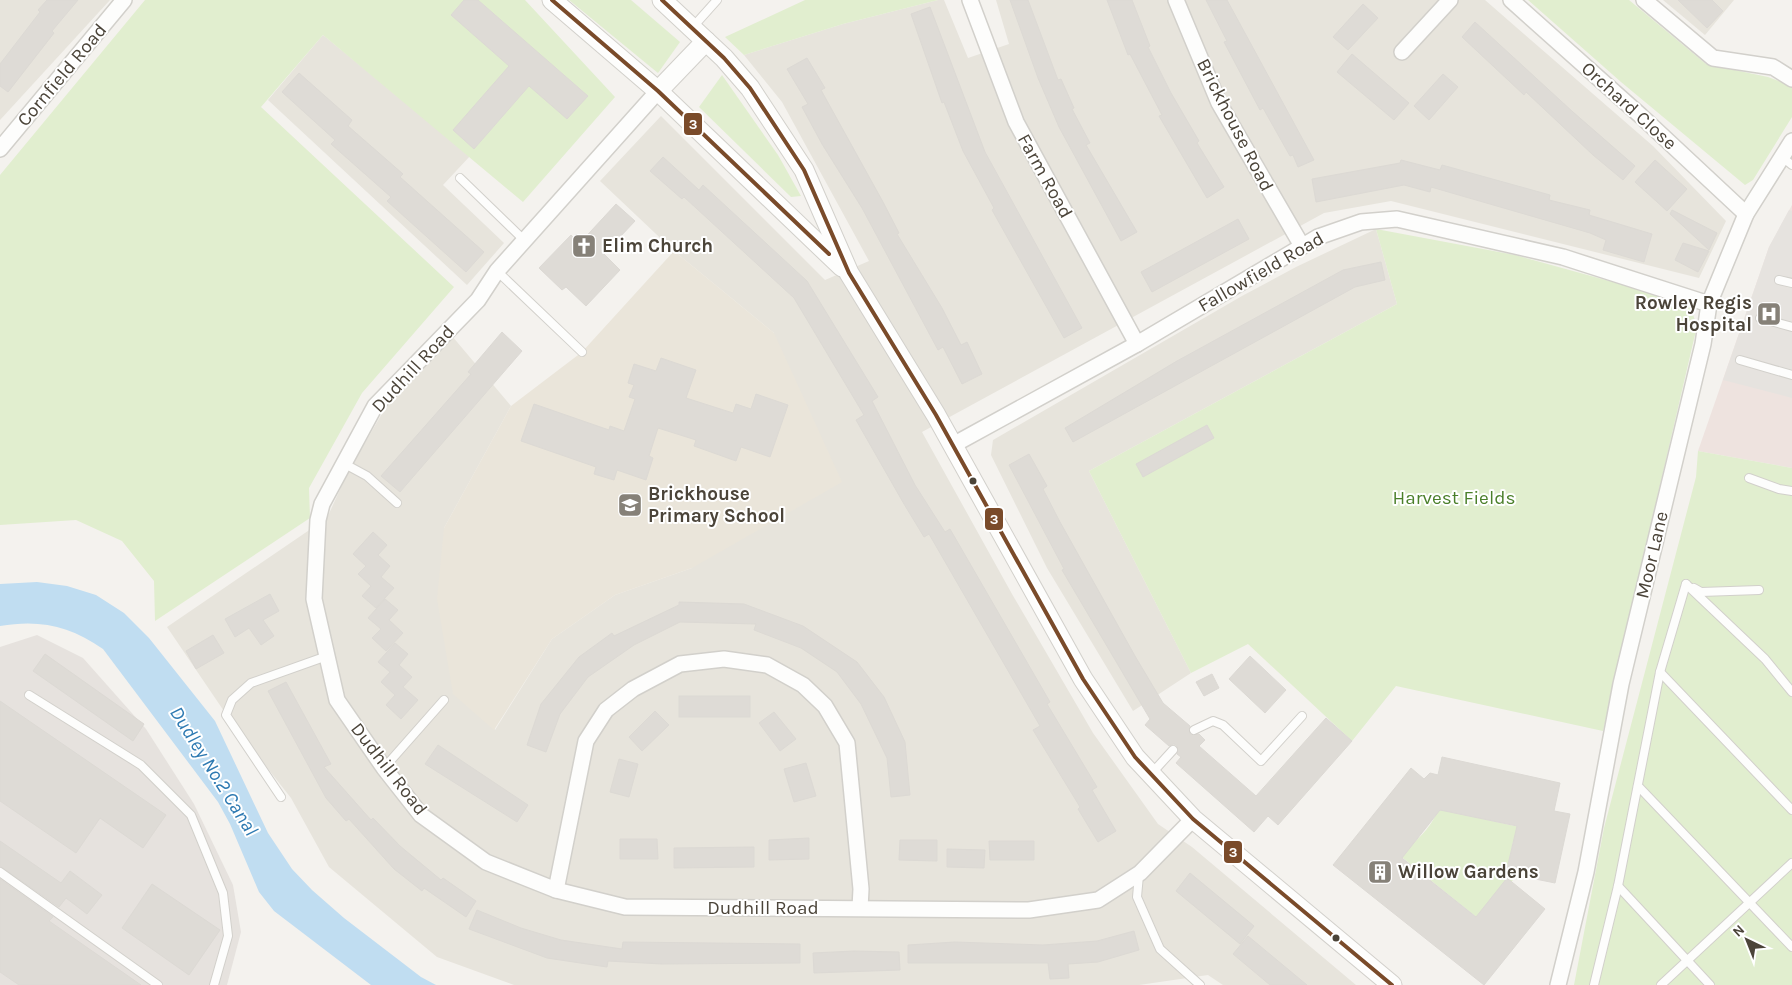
<svg xmlns="http://www.w3.org/2000/svg" width="1792" height="985" font-family="Karla,sans-serif">
<style>
.residential{fill:#e7e4dc}
.industrial{fill:#e6e2de}
.education{fill:#eae5da}
.medical{fill:#eee3df}
.green{fill:#e1eecf}
.parking{fill:#e6e3df}
.water{fill:#c0ddf1}
.building{fill:#dedbd6;stroke:#dcd9d4}
.lines{fill:none;stroke-linecap:round;stroke-linejoin:round}
.service-casing{stroke:#d2d0cb;stroke-width:10}
.minor-casing{stroke:#d2d0cb;stroke-width:18}
.tertiary-casing{stroke:#d2d0cb;stroke-width:21}
.service{stroke:#fdfdfc;stroke-width:8}
.minor{stroke:#fdfdfc;stroke-width:15}
.tertiary{stroke:#fdfdfc;stroke-width:19}
.bus-1-casing{stroke:#fff;stroke-width:8}
.bus-1{stroke:#7a4b2a;stroke-width:4}
.bus-dot{fill:#4b4439;stroke:#fff;stroke-width:2}
.labels{text-anchor:middle;dominant-baseline:central;stroke-width:4;stroke-linejoin:round;paint-order:stroke}
.street-label{font-size:19px;fill:#4b4439;stroke:#fff}
.poi-label{font-size:19px;font-weight:bold;fill:#4b4439;stroke:#fff;text-anchor:start}
.park-label{font-size:19px;fill:#4a7f2a;stroke:#fff}
.water-label{font-size:20px;font-style:italic;fill:#2e7ab2;stroke:#fff}
.line-badge{stroke:#fff;stroke-width:2}
.badge-label{font-size:14px;text-anchor:middle;font-weight:bold;fill:#fff}
</style>
<rect width="100%" height="100%" fill="#f4f2ee"/>
<g class="residential">
<path d="M 0,0 L 110,0 L 0,120 Z"/>
<path d="M 938,0 L 944,0 L 968,58 L 1009,44 L 996,0 L 1485,0 L 1653,146 L 1726,221 L 1699,278 L 1391,201 L 1324,213 L 922,432 L 1012,594 L 1093,733 L 1158,824 L 1192,847 L 1356,985 L 1223,985 L 1208,975 L 1139,985 L 514,985 L 437,957 L 329,867 L 291,798 L 232,723 L 167,627 L 327,518 L 348,472 L 387,405 L 452,336 L 511,406 L 444,528 L 495,730 L 552,639 L 615,595 L 692,568 L 774,333 L 674,251 L 600,181 L 661,116 L 825,280 L 869,261 L 782,102 L 744,55 L 843,24 Z"/>
<path d="M 1663,0 L 1734,0 L 1705,35 Z"/>
<path d="M 323,35 L 470,156 L 443,185 L 504,243 L 467,285 L 268,100 Z"/>
<path d="M 1376,229 L 1397,304 L 1089,471 L 1191,673 L 1133,711 L 1047,568 L 991,455 L 993,440 L 1242,296 L 1296,267 Z"/>
</g>
<path class="industrial" d="M 37,635 L 83,658 L 146,729 L 194,804 L 233,885 L 241,932 L 227,985 L 0,985 L 0,647 Z"/>
<path class="education" d="M 674,251 L 774,333 L 842,482 L 692,568 L 615,595 L 552,639 L 494,730 L 453,694 L 437,599 L 444,528 L 511,406 L 582,352 Z"/>
<path class="medical" d="M 1792,205 L 1792,468 L 1698,451 L 1769,247 Z"/>
<g class="green">
<path d="M 145,0 L 525,0 L 615,97 L 523,202 L 323,35 L 261,107 L 454,287 L 362,393 L 309,488 L 310,518 L 155,621 L 154,581 L 122,541 L 76,520 L 0,525 L 0,175 Z"/>
<path d="M 569,0 L 631,0 L 680,42 L 658,73 Z"/>
<path d="M 805,0 L 938,0 L 843,24 L 744,55 L 725,37 Z"/>
<path d="M 1528,0 L 1629,0 L 1706,64 L 1768,77 L 1792,86 L 1792,117 L 1753,180 L 1745,185 L 1621,82 Z"/>
<path d="M 722,75 L 778,155 L 801,196 L 791,197 L 699,107 Z"/>
<path d="M 1376,229 L 1515,255 L 1689,303 L 1697,326 L 1603,731 L 1396,686 L 1352,741 L 1248,644 L 1191,673 L 1089,471 L 1397,304 Z"/>
<path d="M 1698,451 L 1792,468 L 1792,985 L 1574,985 L 1604,828 L 1696,477 Z"/>
<path d="M 1439,804 L 1447,811 L 1524,828 L 1513,842 L 1507,870 L 1516,873 L 1508,890 L 1480,920 L 1398,854 C 1415,844 1436,824 1439,804 Z"/>
</g>
<path class="parking" d="M 1789,210 L 1792,211 L 1792,398 L 1723,380 L 1769,247 Z"/>
<path class="water" d="M 37,582 L 67,586 L 96,595 L 124,613 L 149,638 L 215,721 L 268,833 L 292,869 L 312,890 L 344,918 L 421,977 L 436,985 L 371,985 L 274,911 L 259,892 L 230,824 L 218,802 L 103,649 C 70,626 40,619 0,626 L 0,584 Z"/>
<g class="building">
<path d="M 47,0 L 78,0 L 52,31 L 54,33 L 8,92 L 0,86 L 0,64 L 40,12 L 38,10 Z"/>
<path d="M 464,0 L 478,0 L 588,96 L 567,119 L 529,86 L 474,149 L 453,130 L 509,66 L 451,15 Z"/>
<path d="M 1010,0 L 1028,0 L 1058,80 L 1061,79 L 1074,108 L 1072,109 L 1090,143 L 1086,145 L 1137,232 L 1121,241 L 1059,127 L 1038,78 Z"/>
<path d="M 1107,0 L 1132,0 L 1150,46 L 1148,47 L 1171,93 L 1199,141 L 1197,143 L 1224,187 L 1207,198 L 1159,116 L 1162,115 L 1130,54 L 1128,55 Z"/>
<path d="M 1206,0 L 1227,0 L 1314,160 L 1298,167 L 1293,155 L 1290,156 L 1263,108 L 1260,110 L 1224,42 L 1227,41 Z"/>
<path d="M 1678,0 L 1712,0 L 1723,11 L 1707,28 Z"/>
<path d="M 1363,4 L 1378,18 L 1348,50 L 1333,37 Z"/>
<path d="M 930,7 L 985,152 L 1082,328 L 1064,338 L 992,210 L 994,208 L 963,151 L 944,102 L 942,103 L 911,14 Z"/>
<path d="M 1475,22 L 1573,112 L 1635,166 L 1623,180 L 1593,155 L 1526,92 L 1524,95 L 1462,37 Z"/>
<path d="M 1352,54 L 1409,103 L 1394,120 L 1337,72 Z"/>
<path d="M 807,58 L 825,88 L 821,90 L 883,202 L 899,233 L 897,234 L 942,308 L 961,345 L 967,342 L 982,374 L 962,384 L 943,347 L 938,350 L 862,208 L 822,144 L 802,107 L 808,104 L 787,69 Z"/>
<path d="M 299,73 L 352,120 L 348,126 L 403,174 L 400,177 L 484,252 L 466,272 L 387,201 L 391,197 L 331,144 L 335,140 L 282,92 Z"/>
<path d="M 1443,74 L 1458,87 L 1429,120 L 1414,106 Z"/>
<path d="M 663,157 L 699,190 L 703,185 L 807,281 L 878,397 L 872,401 L 915,485 L 945,532 L 950,529 L 1050,702 L 1047,704 L 1097,787 L 1092,790 L 1116,831 L 1098,842 L 1078,809 L 1080,807 L 1033,730 L 1040,726 L 929,534 L 924,537 L 904,504 L 856,420 L 864,415 L 794,298 L 684,197 L 682,199 L 650,171 Z"/>
<path d="M 1401,160 L 1440,170 L 1442,165 L 1550,195 L 1549,200 L 1590,210 L 1589,215 L 1652,234 L 1644,262 L 1603,250 L 1606,240 L 1590,233 L 1431,187 L 1430,192 L 1404,185 L 1316,202 L 1312,179 L 1400,163 Z"/>
<path d="M 1655,160 L 1687,189 L 1667,211 L 1635,182 Z"/>
<path d="M 616,204 L 635,221 L 604,254 L 620,270 L 586,306 L 566,287 L 562,290 L 539,268 L 571,235 L 579,244 Z"/>
<path d="M 1672,210 L 1717,233 L 1709,250 L 1670,214 Z"/>
<path d="M 1238,219 L 1249,239 L 1152,292 L 1141,272 Z"/>
<path d="M 1683,243 L 1709,251 L 1698,272 L 1675,260 Z"/>
<path d="M 1381,262 L 1385,280 L 1355,287 L 1073,442 L 1065,428 L 1177,361 L 1343,270 Z"/>
<path d="M 502,332 L 522,351 L 400,492 L 381,476 L 471,374 L 468,372 Z"/>
<path d="M 661,358 L 696,370 L 686,398 L 733,413 L 736,404 L 751,409 L 756,394 L 788,405 L 770,457 L 741,447 L 736,461 L 694,446 L 696,440 L 658,428 L 649,456 L 653,458 L 646,480 L 617,470 L 614,480 L 594,474 L 596,467 L 521,441 L 534,404 L 609,430 L 610,426 L 624,431 L 635,399 L 629,397 L 634,385 L 628,383 L 634,364 L 656,371 Z"/>
<path d="M 1207,425 L 1214,438 L 1143,477 L 1136,464 Z"/>
<path d="M 1029,454 L 1047,486 L 1043,489 L 1060,522 L 1135,656 L 1163,703 L 1190,726 L 1190,734 L 1199,734 L 1205,740 L 1199,746 L 1256,796 L 1326,718 L 1352,741 L 1278,825 L 1268,816 L 1254,832 L 1176,763 L 1181,757 L 1177,754 L 1177,746 L 1174,744 L 1169,746 L 1145,725 L 1150,719 L 1062,570 L 1064,569 L 1009,465 Z"/>
<path d="M 373,532 L 387,545 L 378,555 L 390,566 L 381,577 L 394,588 L 376,608 L 362,596 L 371,586 L 358,574 L 366,566 L 353,554 Z"/>
<path d="M 270,594 L 279,611 L 263,620 L 274,636 L 261,645 L 249,628 L 235,637 L 225,619 Z"/>
<path d="M 385,599 L 398,610 L 389,620 L 403,633 L 386,651 L 372,638 L 381,629 L 368,618 Z"/>
<path d="M 679,602 L 744,604 L 803,626 L 857,662 L 884,697 L 905,742 L 910,795 L 891,797 L 887,758 L 861,704 L 837,672 L 801,648 L 754,630 L 756,624 L 680,622 L 634,645 L 588,677 L 560,714 L 546,752 L 527,745 L 541,704 L 579,657 L 612,633 L 614,636 L 679,605 Z"/>
<path d="M 213,635 L 224,653 L 196,669 L 186,651 Z"/>
<path d="M 395,643 L 408,654 L 399,665 L 412,677 L 403,687 L 418,700 L 401,719 L 386,705 L 395,695 L 381,682 L 390,672 L 378,662 Z"/>
<path d="M 45,654 L 144,724 L 133,741 L 33,671 Z"/>
<path d="M 1250,656 L 1286,690 L 1265,713 L 1229,679 Z"/>
<path d="M 1212,674 L 1219,688 L 1204,696 L 1196,682 Z"/>
<path d="M 286,682 L 331,764 L 324,767 L 371,820 L 373,818 L 400,846 L 441,880 L 443,878 L 476,901 L 466,917 L 424,888 L 422,891 L 394,869 L 349,819 L 346,821 L 326,798 L 268,691 Z"/>
<rect x="679" y="696" width="71" height="21"/>
<path d="M 0,701 L 166,815 L 143,848 L 100,818 L 76,853 L 0,801 Z"/>
<path d="M 655,711 L 669,725 L 642,751 L 629,737 Z"/>
<path d="M 774,712 L 796,739 L 780,751 L 759,723 Z"/>
<path d="M 438,745 L 528,805 L 517,822 L 425,764 Z"/>
<path d="M 1442,757 L 1560,783 L 1554,811 L 1570,814 L 1555,883 L 1506,873 L 1517,826 L 1440,810 L 1402,858 L 1476,917 L 1507,878 L 1545,909 L 1484,985 L 1333,865 L 1411,768 L 1424,779 L 1430,773 L 1438,775 Z"/>
<path d="M 619,759 L 638,764 L 629,797 L 610,792 Z"/>
<path d="M 806,763 L 816,796 L 794,802 L 784,769 Z"/>
<path d="M 809,838 L 809,859 L 769,860 L 769,840 Z"/>
<path d="M 620,839 L 657,839 L 658,859 L 620,859 Z"/>
<path d="M 900,840 L 937,840 L 937,861 L 899,860 Z"/>
<path d="M 0,841 L 61,883 L 70,871 L 102,895 L 87,914 L 66,898 L 59,907 L 0,866 Z"/>
<path d="M 989,841 L 1034,841 L 1034,860 L 990,860 Z"/>
<path d="M 754,847 L 754,867 L 674,868 L 674,848 Z"/>
<path d="M 947,849 L 985,850 L 984,868 L 947,867 Z"/>
<path d="M 1190,873 L 1254,926 L 1240,944 L 1176,891 Z"/>
<path d="M 0,879 L 53,917 L 49,921 L 141,985 L 19,985 L 0,972 Z"/>
<path d="M 152,884 L 220,930 L 189,975 L 122,928 Z"/>
<path d="M 477,910 L 521,928 L 561,940 L 622,949 L 623,942 L 800,944 L 800,963 L 662,964 L 608,961 L 607,967 L 547,958 L 469,929 Z"/>
<path d="M 1134,931 L 1139,950 L 1098,962 L 1068,964 L 1069,978 L 1050,979 L 1048,963 L 908,963 L 908,945 L 955,942 L 1043,945 L 1097,941 Z"/>
<path d="M 1248,936 L 1307,985 L 1270,985 L 1233,954 Z"/>
<path d="M 854,951 L 899,952 L 900,970 L 814,973 L 813,953 Z"/>
</g>
<g class="lines">
<defs>
<g id="service">
<path d="M 692,28 L 717,0"/>
<path d="M 1782,157 L 1792,165"/>
<path d="M 460,178 L 525,241"/>
<path d="M 497,271 L 582,352"/>
<path d="M 1779,280 L 1792,283"/>
<path d="M 1760,318 L 1792,327"/>
<path d="M 1740,360 L 1792,375"/>
<path d="M 343,463 L 367,476 L 397,503"/>
<path d="M 1749,478 L 1779,489 L 1792,491"/>
<path d="M 1686,584 L 1765,659 L 1792,692"/>
<path d="M 1694,588 L 1701,592 L 1759,590"/>
<path d="M 1660,672 L 1792,810"/>
<path d="M 29,695 L 141,765 L 191,815 L 223,893 L 228,936 L 214,985"/>
<path d="M 1194,730 L 1213,721 L 1223,725 L 1261,761 L 1302,716"/>
<path d="M 384,768 L 444,700"/>
<path d="M 1151,774 L 1173,750"/>
<path d="M 1638,786 L 1792,947"/>
<path d="M 281,797 L 226,715 L 232,700 L 251,683 L 327,656"/>
<path d="M 0,872 L 158,985"/>
<path d="M 1139,875 L 1137,897 L 1160,949 L 1200,985"/>
<path d="M 1618,886 L 1710,985"/>
<path d="M 1594,985 L 1618,886 L 1660,672 L 1686,584"/>
<path d="M 1661,985 L 1792,863"/>
</g>
<g id="minor">
<path d="M 970,0 L 1016,122 L 1137,344"/>
<path d="M 1176,0 L 1219,103 L 1302,246"/>
<path d="M 1511,0 L 1641,116 L 1746,214"/>
<path d="M 1644,0 L 1713,58 L 1773,67 L 1792,79"/>
<path d="M 1402,52 L 1450,0"/>
<path d="M 658,91 L 497,271 L 478,300 L 375,406 L 322,504 L 318,520 L 314,599 L 337,700 L 384,768 L 421,815 L 486,862 L 556,890 L 625,907 L 1029,910 L 1098,900 L 1140,873 L 1193,819"/>
<path d="M 0,149 L 124,0"/>
<path d="M 953,445 L 1137,344 L 1318,237 L 1361,222 L 1397,219 L 1563,257 L 1709,304"/>
<path d="M 556,890 L 586,741 L 606,710 L 633,689 L 680,664 L 724,659 L 767,665 L 803,685 L 825,706 L 847,743 L 861,889 L 860,908"/>
<path d="M 1558,985 L 1586,872 L 1621,684 L 1703,344 L 1709,304 L 1746,214 L 1792,141"/>
</g>
<g id="tertiary">
<path d="M 552,0 L 658,91 L 842,267"/>
<path d="M 662,0 L 724,58 L 750,88 L 804,170 L 849,273 L 936,415 L 1083,679 L 1135,757 L 1193,819 L 1392,985"/>
<path d="M 658,91 L 706,41"/>
</g>
</defs>
<use href="#service" class="service-casing"/>
<use href="#minor" class="minor-casing"/>
<use href="#tertiary" class="tertiary-casing"/>
<use href="#service" class="service"/>
<use href="#minor" class="minor"/>
<use href="#tertiary" class="tertiary"/>
<defs>
<g id="bus-1">
<path d="M 552,0 L 658,91 L 829,254"/>
<path d="M 662,0 L 724,58 L 750,88 L 804,170 L 849,273 L 936,415 L 1083,679 L 1135,757 L 1193,819 L 1392,985"/>
</g>
</defs>
<use href="#bus-1" class="bus-1-casing"/>
<use href="#bus-1" class="bus-1"/>
</g>
<defs>
<symbol id="church-square" viewBox="-11 -11 22 22"><rect x="-9" y="-9" width="18" height="18" rx="4" fill="#868178" stroke="#fff"/><path d="M-1.2-6h2.4v3.5h3.3v2.4h-3.3V6h-2.4V-.1h-3.3v-2.4h3.3Z" fill="#fff"/></symbol>
<symbol id="hospital-square" viewBox="-11 -11 22 22"><rect x="-9" y="-9" width="18" height="18" rx="4" fill="#868178" stroke="#fff"/><path d="M-5-5h3v3.5h4V-5h3V5h-3V1.5h-4V5h-3Z" fill="#fff"/></symbol>
<symbol id="school-square" viewBox="-11 -11 22 22"><rect x="-9" y="-9" width="18" height="18" rx="4" fill="#868178" stroke="#fff"/><path d="M0-5L7-2L0 1L-7-2ZM-4 1L0 2.5L4 1V4Q0 6-4 4Z" fill="#fff"/></symbol>
<symbol id="building-square" viewBox="-11 -11 22 22"><rect x="-9" y="-9" width="18" height="18" rx="4" fill="#868178" stroke="#fff"/><path d="M-4-6H4V6H1V3H-1V6H-4ZM-2.5-4.3h1.7v1.8h-1.7ZM.8-4.3h1.7v1.8H.8ZM-2.5-1h1.7V.8h-1.7ZM.8-1h1.7V.8H.8Z" fill="#fff"/></symbol>
</defs>
<g fill-rule="evenodd">
<use href="#church-square" x="570" y="232" width="28" height="28"/>
<use href="#hospital-square" x="1755" y="300" width="28" height="28"/>
<use href="#school-square" x="616" y="491" width="28" height="28"/>
<use href="#building-square" x="1366" y="858" width="28" height="28"/>
</g>
<g class="bus-dot">
<circle cx="973" cy="481" r="4.5"/>
<circle cx="1336" cy="938" r="4.5"/>
</g>
<g class="labels">
<g class="street-label">
<text transform="translate(62 75) rotate(-50)">Cornfield Road</text>
<text transform="translate(1629 106) rotate(42)">Orchard Close</text>
<text transform="translate(1235 125) rotate(63)">Brickhouse Road</text>
<text transform="translate(1045 176) rotate(61)">Farm Road</text>
<text transform="translate(1261 272) rotate(-30)">Fallowfield Road</text>
<text transform="translate(413 369) rotate(-47)">Dudhill Road</text>
<text transform="translate(1652 555) rotate(-77)">Moor Lane</text>
<text transform="translate(389 769) rotate(52)">Dudhill Road</text>
<text x="763" y="908">Dudhill Road</text>
</g>
<g class="poi-label">
<text x="602" y="246">Elim Church</text>
<text x="1752" y="303" text-anchor="end">Rowley Regis<tspan x="1752" dy="22">Hospital</tspan></text>
<text x="648" y="494">Brickhouse<tspan x="648" dy="22">Primary School</tspan></text>
<text x="1398" y="872">Willow Gardens</text>
</g>
<g class="park-label">
<text x="1454" y="498">Harvest Fields</text>
</g>
<g class="water-label">
<text transform="translate(214 771) rotate(58)">Dudley No.2 Canal</text>
</g>
</g>
<g class="line-badge">
<rect x="683" y="112" width="20" height="24" rx="5" fill="#7a4b2a"/>
<rect x="984" y="507" width="20" height="24" rx="5" fill="#7a4b2a"/>
<rect x="1223" y="840" width="20" height="24" rx="5" fill="#7a4b2a"/>
</g>
<g class="badge-label">
<text x="693" y="129">3</text>
<text x="994" y="524">3</text>
<text x="1233" y="857">3</text>
</g>
<g transform="translate(1747 940) rotate(317)" stroke="#ffffff" stroke-width="4" paint-order="stroke">
<path d="M0-4L9 19L0 12L-9 19Z" fill="#4b4439"/>
<text y="-8" font-size="14" font-weight="bold" text-anchor="middle" fill="#4b4439">N</text>
</g>
</svg>
